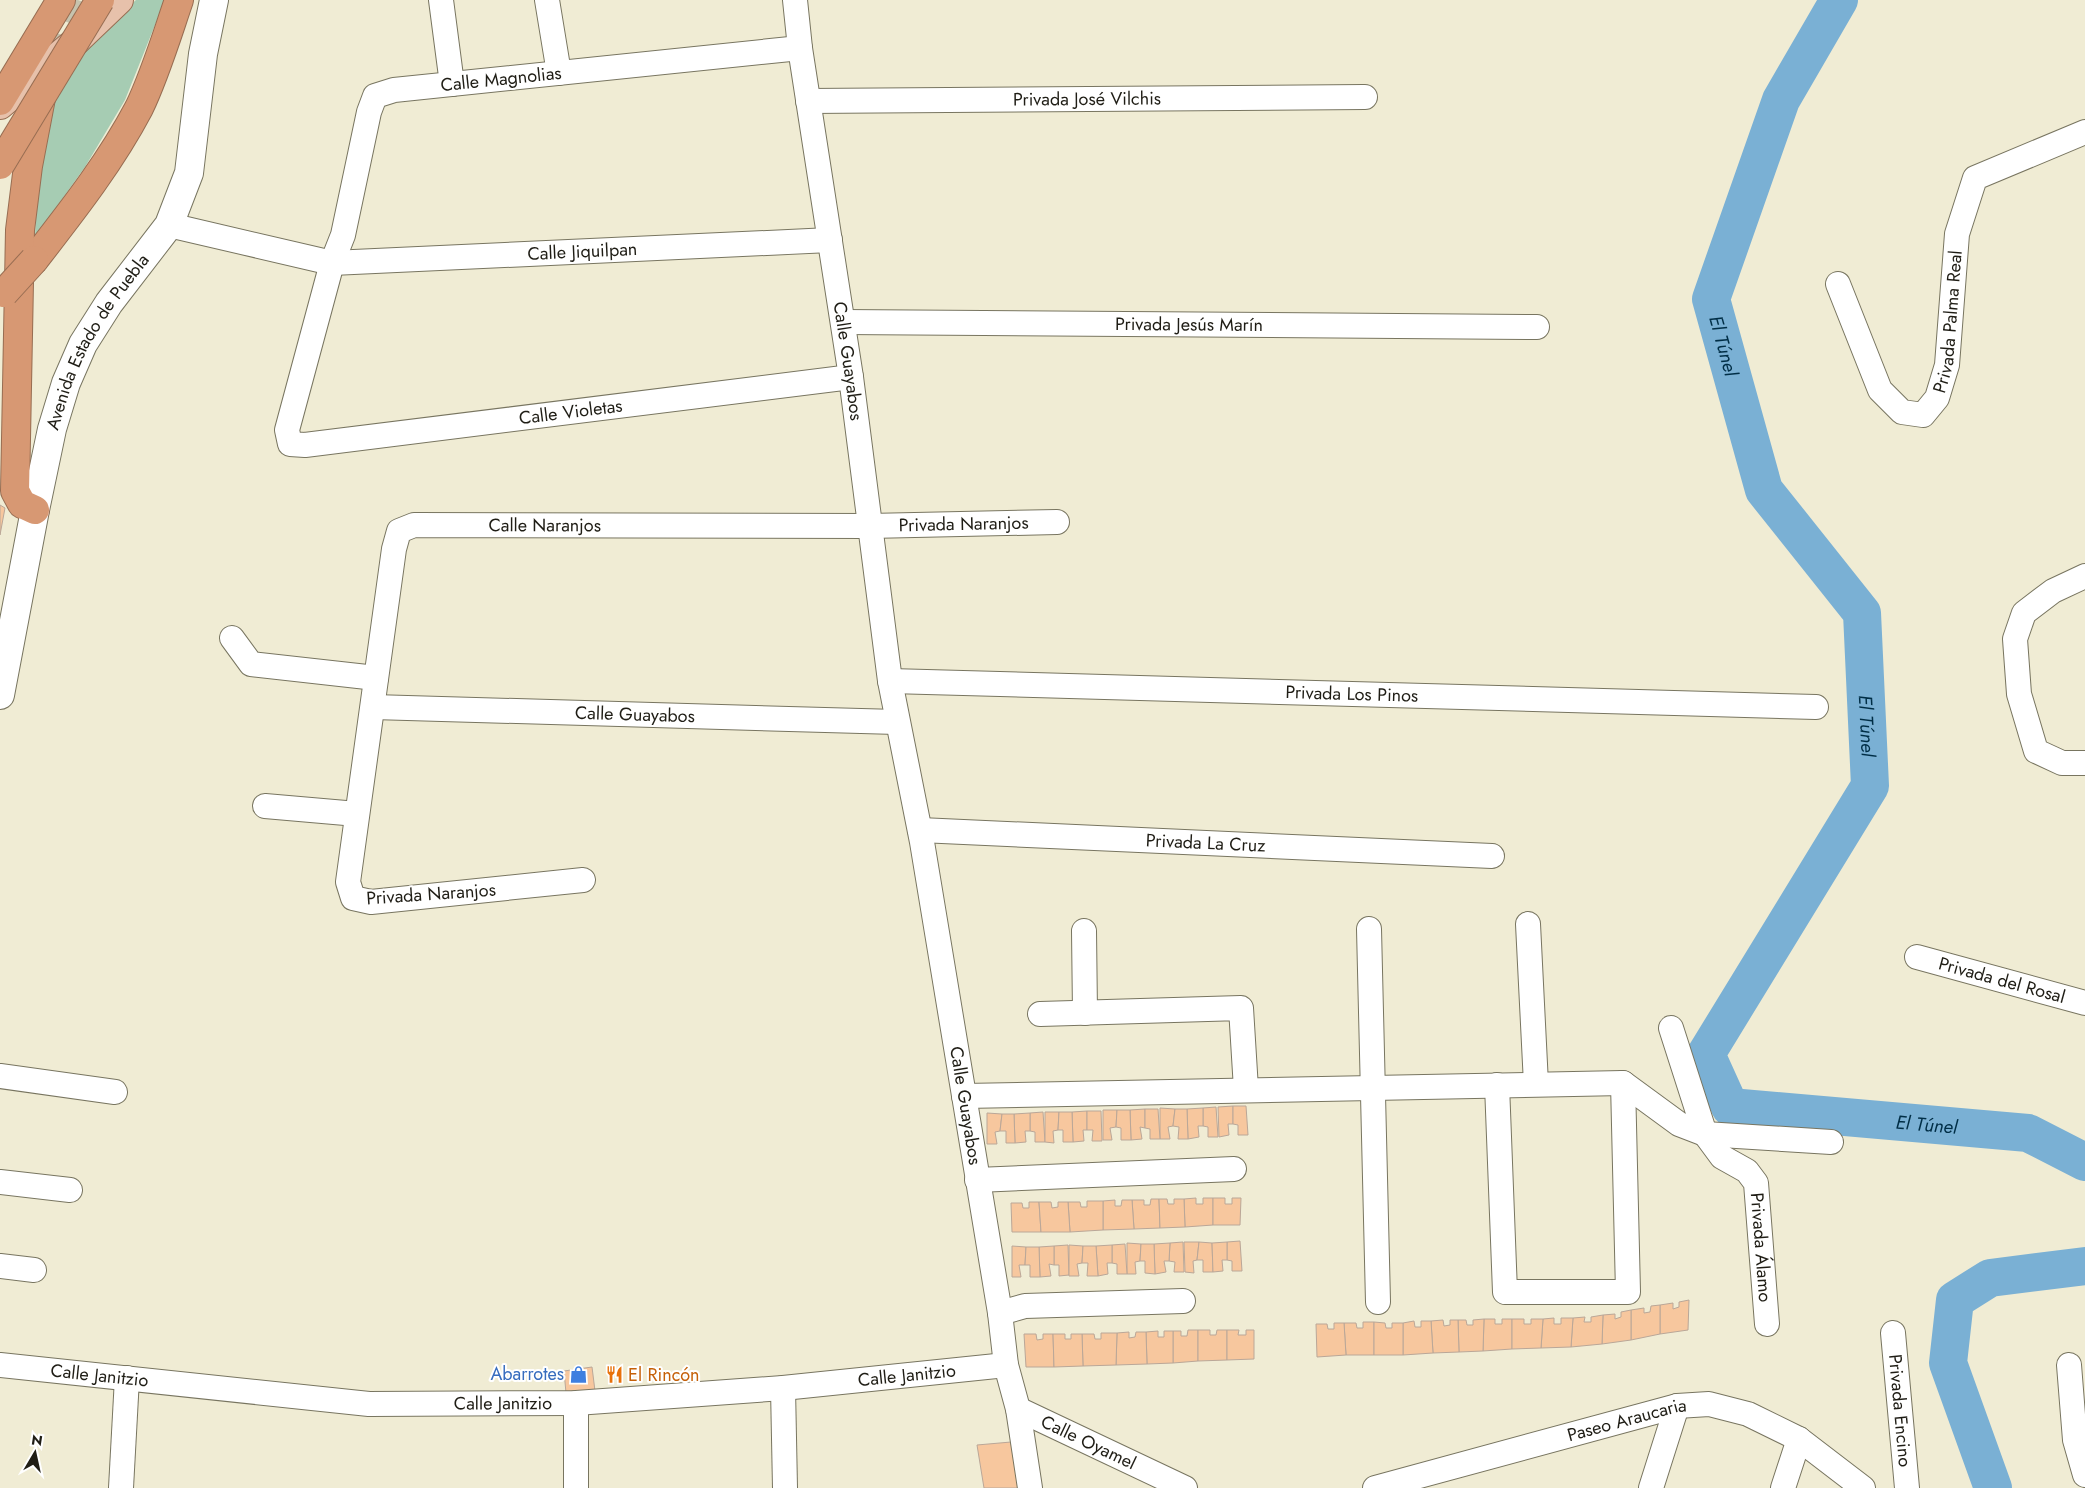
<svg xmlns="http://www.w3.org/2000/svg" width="2085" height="1488" font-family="Jost,sans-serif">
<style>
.green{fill:#a6ccb3}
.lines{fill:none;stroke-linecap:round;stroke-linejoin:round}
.river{stroke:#7ab0d4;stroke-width:38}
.building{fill:#f7c79e;stroke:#baa798}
.motorway-tunnel{stroke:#c6c3ae;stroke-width:28;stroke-dasharray:28 14;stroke-linecap:butt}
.minor-casing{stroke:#787560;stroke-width:26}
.tertiary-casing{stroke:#787560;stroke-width:30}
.primary-casing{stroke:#976d52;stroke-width:30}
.motorway-casing{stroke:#976d52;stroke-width:30}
.minor{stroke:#fff;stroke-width:24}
.tertiary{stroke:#fff;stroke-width:28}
.primary{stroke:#e7c1ab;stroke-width:28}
.motorway{stroke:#d79873;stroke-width:28}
.motorway-bridge-casing{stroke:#976d52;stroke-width:30;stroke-linecap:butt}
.motorway-bridge{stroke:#d79873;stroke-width:28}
.labels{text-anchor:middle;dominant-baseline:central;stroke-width:4;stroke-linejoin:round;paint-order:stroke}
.street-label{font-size:18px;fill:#1f1d15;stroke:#fff}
.shop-label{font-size:18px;fill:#366cbe;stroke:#fff;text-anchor:end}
.food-label{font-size:18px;fill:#c56008;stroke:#fff;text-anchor:start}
.water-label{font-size:19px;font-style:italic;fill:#002e46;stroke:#fff}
</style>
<rect width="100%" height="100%" fill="#f0ecd4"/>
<path class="green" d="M 136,0 L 165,0 L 125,100 L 85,167 L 35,237 L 36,208 L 45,146 L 59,76 L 101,31 Z"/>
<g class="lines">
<g class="river">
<path id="s1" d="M 1839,0 L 1781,100 L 1711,299 L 1764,490 L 1862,613 L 1870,786 L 1706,1054 L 1730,1107 L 2028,1133 L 2085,1162"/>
<path d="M 1993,1488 L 1948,1363 L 1955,1300 L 1990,1278 L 2085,1266"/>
</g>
</g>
<g class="building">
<path d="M 0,505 L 5,508 L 0,535 Z"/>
<path d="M 1233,1106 L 1233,1124 L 1228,1124 L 1229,1135 L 1219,1137 L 1218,1107 Z"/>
<path d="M 1233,1106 L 1246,1106 L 1248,1135 L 1238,1135 L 1238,1125 L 1233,1124 Z"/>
<path d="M 1216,1107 L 1218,1137 L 1208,1137 L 1208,1127 L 1203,1126 L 1203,1108 Z"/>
<path d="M 1160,1108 L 1175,1109 L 1173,1126 L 1168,1127 L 1170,1139 L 1160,1139 Z"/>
<path d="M 1203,1108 L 1203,1126 L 1198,1126 L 1199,1137 L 1188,1139 L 1187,1109 Z"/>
<path d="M 1145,1109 L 1145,1128 L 1140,1127 L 1142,1139 L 1131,1140 L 1130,1110 Z"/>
<path d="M 1145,1109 L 1158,1109 L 1160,1139 L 1150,1139 L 1150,1129 L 1145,1128 Z"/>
<path d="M 1175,1109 L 1187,1109 L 1188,1139 L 1178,1139 L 1179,1127 L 1173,1126 Z"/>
<path d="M 1103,1110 L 1117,1110 L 1116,1127 L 1110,1128 L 1112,1140 L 1103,1140 Z"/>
<path d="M 1117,1110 L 1130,1110 L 1131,1140 L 1121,1140 L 1121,1128 L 1116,1127 Z"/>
<path d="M 1087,1111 L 1087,1130 L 1083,1130 L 1084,1141 L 1073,1142 L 1072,1112 Z"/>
<path d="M 1087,1111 L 1101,1111 L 1102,1141 L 1092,1141 L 1093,1130 L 1087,1130 Z"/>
<path d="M 1043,1112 L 1045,1142 L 1035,1142 L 1035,1132 L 1030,1131 L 1030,1113 Z"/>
<path d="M 1045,1112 L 1059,1112 L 1058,1130 L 1053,1131 L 1054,1143 L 1045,1142 Z"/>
<path d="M 1059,1112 L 1072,1112 L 1073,1142 L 1063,1142 L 1063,1130 L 1058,1130 Z"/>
<path d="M 987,1113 L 1002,1114 L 1000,1131 L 995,1132 L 997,1144 L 987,1144 Z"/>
<path d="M 1030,1113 L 1030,1131 L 1025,1131 L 1026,1142 L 1015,1143 L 1014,1114 Z"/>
<path d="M 1002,1114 L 1014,1114 L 1015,1143 L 1006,1143 L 1006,1131 L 1000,1131 Z"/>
<path d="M 1196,1198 L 1196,1204 L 1203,1204 L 1203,1198 L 1213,1198 L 1213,1225 L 1185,1227 L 1184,1199 Z"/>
<path d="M 1213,1198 L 1225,1198 L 1225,1204 L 1232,1204 L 1232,1198 L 1241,1198 L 1240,1225 L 1213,1225 Z"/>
<path d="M 1151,1199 L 1159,1199 L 1160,1228 L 1134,1229 L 1132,1200 L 1144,1200 L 1144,1205 L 1150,1205 Z"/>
<path d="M 1159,1199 L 1167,1199 L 1168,1204 L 1174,1204 L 1174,1199 L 1184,1199 L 1185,1227 L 1160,1228 Z"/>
<path d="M 1115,1200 L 1115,1206 L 1121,1206 L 1122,1200 L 1132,1200 L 1134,1229 L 1103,1230 L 1103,1201 Z"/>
<path d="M 1087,1201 L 1103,1201 L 1103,1230 L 1070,1232 L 1068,1202 L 1080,1202 L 1081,1207 L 1087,1207 Z"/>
<path d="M 1029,1202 L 1039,1202 L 1041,1232 L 1012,1232 L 1011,1203 L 1022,1203 L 1023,1208 L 1029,1208 Z"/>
<path d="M 1039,1202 L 1051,1202 L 1052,1208 L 1058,1207 L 1058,1202 L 1068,1202 L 1070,1232 L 1041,1232 Z"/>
<path d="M 1240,1241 L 1242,1271 L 1232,1271 L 1232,1261 L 1227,1260 L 1227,1242 Z"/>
<path d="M 1183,1242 L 1184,1272 L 1174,1272 L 1175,1262 L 1169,1261 L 1170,1243 Z"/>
<path d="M 1184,1242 L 1199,1242 L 1197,1260 L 1193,1261 L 1194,1273 L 1185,1272 Z"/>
<path d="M 1199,1242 L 1212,1243 L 1213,1272 L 1203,1272 L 1203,1260 L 1197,1260 Z"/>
<path d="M 1227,1242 L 1227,1260 L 1222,1260 L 1223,1271 L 1213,1272 L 1212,1243 Z"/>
<path d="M 1127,1243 L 1141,1244 L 1140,1261 L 1135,1262 L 1136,1274 L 1127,1274 Z"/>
<path d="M 1170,1243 L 1169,1261 L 1164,1261 L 1166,1272 L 1155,1274 L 1154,1244 Z"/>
<path d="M 1125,1244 L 1127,1274 L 1117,1274 L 1117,1264 L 1112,1263 L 1112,1245 Z"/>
<path d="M 1141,1244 L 1154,1244 L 1155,1274 L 1145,1273 L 1145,1261 L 1140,1261 Z"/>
<path d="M 1068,1245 L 1069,1275 L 1059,1276 L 1059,1265 L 1054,1265 L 1054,1246 Z"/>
<path d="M 1069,1245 L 1083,1246 L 1082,1263 L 1077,1264 L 1079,1276 L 1069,1276 Z"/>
<path d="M 1112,1245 L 1112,1263 L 1107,1263 L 1108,1274 L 1098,1276 L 1096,1246 Z"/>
<path d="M 1012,1246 L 1026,1247 L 1025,1265 L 1019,1265 L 1021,1277 L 1012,1277 Z"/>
<path d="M 1054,1246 L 1054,1265 L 1049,1264 L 1051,1276 L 1040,1277 L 1039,1247 Z"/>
<path d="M 1083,1246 L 1096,1246 L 1098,1276 L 1087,1276 L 1088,1263 L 1082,1263 Z"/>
<path d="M 1026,1247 L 1039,1247 L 1040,1277 L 1030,1277 L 1030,1265 L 1025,1265 Z"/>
<path d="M 1689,1300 L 1688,1330 L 1660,1334 L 1660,1305 L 1673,1303 L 1673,1309 L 1679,1307 L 1679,1302 Z"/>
<path d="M 1660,1305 L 1660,1334 L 1631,1340 L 1631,1310 L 1644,1308 L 1644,1313 L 1650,1312 L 1651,1306 Z"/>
<path d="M 1631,1310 L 1631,1340 L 1602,1344 L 1603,1315 L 1615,1314 L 1615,1319 L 1621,1317 L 1621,1312 Z"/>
<path d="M 1603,1315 L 1602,1344 L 1571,1347 L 1573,1318 L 1585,1317 L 1584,1322 L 1591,1322 L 1591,1317 Z"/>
<path d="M 1554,1318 L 1554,1324 L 1561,1324 L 1561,1318 L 1573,1318 L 1571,1347 L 1541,1348 L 1543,1319 Z"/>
<path d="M 1484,1319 L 1495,1319 L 1495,1324 L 1502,1324 L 1502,1319 L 1512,1319 L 1512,1349 L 1483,1351 Z"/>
<path d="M 1484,1319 L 1483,1351 L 1459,1352 L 1458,1320 L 1466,1320 L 1467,1325 L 1473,1325 L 1473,1320 Z"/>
<path d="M 1512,1319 L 1524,1319 L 1524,1324 L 1531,1324 L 1531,1319 L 1543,1319 L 1541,1348 L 1512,1349 Z"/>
<path d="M 1443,1320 L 1444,1326 L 1450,1325 L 1450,1320 L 1458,1320 L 1459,1352 L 1433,1353 L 1431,1321 Z"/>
<path d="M 1414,1321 L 1415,1327 L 1421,1327 L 1421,1321 L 1431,1321 L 1433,1353 L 1403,1355 L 1403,1323 Z"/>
<path d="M 1363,1322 L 1374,1322 L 1374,1355 L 1346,1355 L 1344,1323 L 1356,1323 L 1357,1328 L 1363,1328 Z"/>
<path d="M 1374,1322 L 1385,1323 L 1386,1328 L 1392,1328 L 1392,1323 L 1403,1323 L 1403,1355 L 1374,1355 Z"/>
<path d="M 1334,1323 L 1344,1323 L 1346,1355 L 1317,1357 L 1316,1324 L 1327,1324 L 1328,1329 L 1334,1329 Z"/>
<path d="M 1188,1330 L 1198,1330 L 1198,1361 L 1173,1363 L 1173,1331 L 1181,1331 L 1181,1336 L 1187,1336 Z"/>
<path d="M 1198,1330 L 1210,1330 L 1210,1335 L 1216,1335 L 1217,1330 L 1227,1330 L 1227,1360 L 1198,1361 Z"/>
<path d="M 1227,1330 L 1239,1330 L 1238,1335 L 1246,1335 L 1246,1330 L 1254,1330 L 1254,1359 L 1227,1360 Z"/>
<path d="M 1158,1331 L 1158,1337 L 1164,1337 L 1164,1331 L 1173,1331 L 1173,1363 L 1147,1364 L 1146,1332 Z"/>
<path d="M 1129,1332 L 1129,1338 L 1135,1337 L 1136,1332 L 1146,1332 L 1147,1364 L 1116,1365 L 1117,1333 Z"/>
<path d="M 1101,1333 L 1117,1333 L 1116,1365 L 1083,1366 L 1082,1334 L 1094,1334 L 1095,1339 L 1101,1339 Z"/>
<path d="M 1024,1334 L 1036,1334 L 1037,1340 L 1043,1339 L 1043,1334 L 1053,1334 L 1054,1367 L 1026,1367 Z"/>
<path d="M 1053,1334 L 1065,1334 L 1065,1339 L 1071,1339 L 1071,1334 L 1082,1334 L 1083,1366 L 1054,1367 Z"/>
<path d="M 592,1367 L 595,1391 L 566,1393 L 564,1371 Z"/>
<path d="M 1011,1442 L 1018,1488 L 984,1488 L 977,1445 Z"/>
</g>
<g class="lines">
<path class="motorway-tunnel" d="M 54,62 L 78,0"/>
<defs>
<g id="minor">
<path d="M 441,0 L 452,84"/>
<path d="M 547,0 L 559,73"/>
<path id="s2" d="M 795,0 L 800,48 L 851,377 L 890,681 L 922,842 L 1000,1313 L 1006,1365 L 1018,1409 L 1030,1488"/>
<path id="s3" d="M 800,48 L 394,90 L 375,96 L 369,112 L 343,235 L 332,263 L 287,430 L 290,444 L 305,445 L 851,377"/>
<path id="s4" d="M 808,101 L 1365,97"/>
<path id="s5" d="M 169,225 L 332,263 L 830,240"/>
<path id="s6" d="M 1838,284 L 1880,390 L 1902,412 L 1923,415 L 1937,398 L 1947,365 L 1957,234 L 1975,178 L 2085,132"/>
<path id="s7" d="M 843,322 L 1537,327"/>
<path d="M 2085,576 L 2053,591 L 2024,613 L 2015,639 L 2019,694 L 2036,751 L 2062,763 L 2085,763"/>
<path d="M 232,638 L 251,664 L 376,678"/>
<path id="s8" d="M 890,681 L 1816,707"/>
<path id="s9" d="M 373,707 L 897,722"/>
<path d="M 265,806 L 357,814"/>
<path id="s10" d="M 920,830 L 1492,856"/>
<path id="s11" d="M 583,880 L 371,902 L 353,898 L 348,882 L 394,549 L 399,531 L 414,525 L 869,526 L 1057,522"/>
<path d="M 1528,924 L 1536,1084"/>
<path d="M 1369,929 L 1378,1302"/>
<path d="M 1084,931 L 1085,1013"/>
<path id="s12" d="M 1917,957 L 2085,1003"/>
<path d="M 1040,1014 L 1241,1008 L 1246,1089"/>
<path id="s13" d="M 1671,1028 L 1705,1134 L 1722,1157 L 1747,1171 L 1756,1183 L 1767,1324"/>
<path d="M 0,1076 L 115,1092"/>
<path d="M 1497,1085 L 1505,1292 L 1628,1292 L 1623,1083"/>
<path d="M 964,1096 L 1623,1083 L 1679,1124 L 1705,1134 L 1831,1142"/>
<path d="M 977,1180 L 1234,1169"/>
<path d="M 0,1182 L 70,1190"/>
<path d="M 0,1266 L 34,1270"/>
<path d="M 1000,1313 L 1025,1306 L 1183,1301"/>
<path id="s14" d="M 1893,1333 L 1907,1488"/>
<path id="s15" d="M 0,1365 L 369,1404 L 576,1403 L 783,1388 L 1006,1365"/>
<path d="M 2069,1365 L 2075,1440 L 2085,1475"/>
<path d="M 783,1388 L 785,1488"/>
<path id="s16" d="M 1018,1409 L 1185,1488"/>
<path d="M 121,1488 L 127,1378"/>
<path d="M 576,1488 L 576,1403"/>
<path id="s17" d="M 1375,1488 L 1677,1406 L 1709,1404 L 1748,1414 L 1799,1439 L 1863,1488"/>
<path d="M 1651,1488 L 1677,1406"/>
<path d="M 1783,1488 L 1799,1439"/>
</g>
<g id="tertiary">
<path id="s18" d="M 0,695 L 35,510 L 52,429 L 66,383 L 83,344 L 109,303 L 169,225 L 189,173 L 203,54 L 214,0"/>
</g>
<path id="primary" d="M 0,105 L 74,43 L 119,0"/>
<g id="motorway">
<path d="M 0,101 L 61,0"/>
<path d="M 34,260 C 72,211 110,163 139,108 C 155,75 167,35 179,0"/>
<path d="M 35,510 L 22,504 L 15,491 L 20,230 L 28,166 L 41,98"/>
</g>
</defs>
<use href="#minor" class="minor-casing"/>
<use href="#tertiary" class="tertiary-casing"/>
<use href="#primary" class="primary-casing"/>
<use href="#motorway" class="motorway-casing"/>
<use href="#minor" class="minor"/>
<use href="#tertiary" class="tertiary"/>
<use href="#primary" class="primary"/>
<use href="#motorway" class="motorway"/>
<defs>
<g id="motorway-bridge">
<path d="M 0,165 L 100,0"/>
<path d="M 4,293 L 34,260"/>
</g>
</defs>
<use href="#motorway-bridge" class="motorway-bridge-casing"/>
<use href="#motorway-bridge" class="motorway-bridge"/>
</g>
<defs>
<symbol id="shop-bare" viewBox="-9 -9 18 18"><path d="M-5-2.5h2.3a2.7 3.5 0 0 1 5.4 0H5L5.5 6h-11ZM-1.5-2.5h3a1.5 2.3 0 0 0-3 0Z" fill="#3f7fe0" stroke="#fff" stroke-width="2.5" paint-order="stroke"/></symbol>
<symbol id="restaurant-bare" viewBox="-9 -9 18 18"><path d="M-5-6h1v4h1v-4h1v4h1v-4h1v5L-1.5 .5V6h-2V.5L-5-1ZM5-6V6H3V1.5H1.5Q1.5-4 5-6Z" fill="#e8710a" stroke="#fff" stroke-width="2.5" paint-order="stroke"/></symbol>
</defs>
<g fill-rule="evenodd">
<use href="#shop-bare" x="566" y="1362" width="25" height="25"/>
<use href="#restaurant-bare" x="602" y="1362" width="25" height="25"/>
</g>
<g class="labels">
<g class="street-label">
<text transform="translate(501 79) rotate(-6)">Calle Magnolias</text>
<text stroke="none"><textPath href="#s4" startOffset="279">Privada José Vilchis</textPath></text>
<text stroke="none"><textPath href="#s5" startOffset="418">Calle Jiquilpan</textPath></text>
<text stroke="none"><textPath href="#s6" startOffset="266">Privada Palma Real</textPath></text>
<text stroke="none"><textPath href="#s7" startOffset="346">Privada Jesús Marín</textPath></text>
<text stroke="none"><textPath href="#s18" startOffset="370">Avenida Estado de Puebla</textPath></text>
<text stroke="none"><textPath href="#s2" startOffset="365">Calle Guayabos</textPath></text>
<text stroke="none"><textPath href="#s3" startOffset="1071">Calle Violetas</textPath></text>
<text stroke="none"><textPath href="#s11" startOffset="1169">Privada Naranjos</textPath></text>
<text stroke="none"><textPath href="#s11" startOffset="750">Calle Naranjos</textPath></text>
<text stroke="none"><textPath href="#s8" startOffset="462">Privada Los Pinos</textPath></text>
<text stroke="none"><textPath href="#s9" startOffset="262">Calle Guayabos</textPath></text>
<text stroke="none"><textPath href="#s10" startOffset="286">Privada La Cruz</textPath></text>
<text transform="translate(431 894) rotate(-4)">Privada Naranjos</text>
<text stroke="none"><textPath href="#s12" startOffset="88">Privada del Rosal</textPath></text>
<text stroke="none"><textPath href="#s2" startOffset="1119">Calle Guayabos</textPath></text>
<text stroke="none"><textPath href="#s13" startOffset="248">Privada Álamo</textPath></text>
<text stroke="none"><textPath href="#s15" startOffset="100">Calle Janitzio</textPath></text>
<text stroke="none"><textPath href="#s15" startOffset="910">Calle Janitzio</textPath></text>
<text stroke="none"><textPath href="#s15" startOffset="505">Calle Janitzio</textPath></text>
<text stroke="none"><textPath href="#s14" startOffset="78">Privada Encino</textPath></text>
<text stroke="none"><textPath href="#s17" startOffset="261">Paseo Araucaria</textPath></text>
<text stroke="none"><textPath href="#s16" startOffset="78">Calle Oyamel</textPath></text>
</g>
<g class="shop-label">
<text x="564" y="1374">Abarrotes</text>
</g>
<g class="food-label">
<text x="628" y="1375">El Rincón</text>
</g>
<g class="water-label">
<text stroke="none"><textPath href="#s1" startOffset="375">El Túnel</textPath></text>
<text stroke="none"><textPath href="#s1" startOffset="795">El Túnel</textPath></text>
<text stroke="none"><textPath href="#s1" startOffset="1425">El Túnel</textPath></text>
</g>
</g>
<g transform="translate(35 1453) rotate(9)" stroke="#ffffff" stroke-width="4" paint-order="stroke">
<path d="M0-4L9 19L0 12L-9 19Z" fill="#1f1d15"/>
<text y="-8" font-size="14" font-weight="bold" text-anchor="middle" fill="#1f1d15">N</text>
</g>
</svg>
